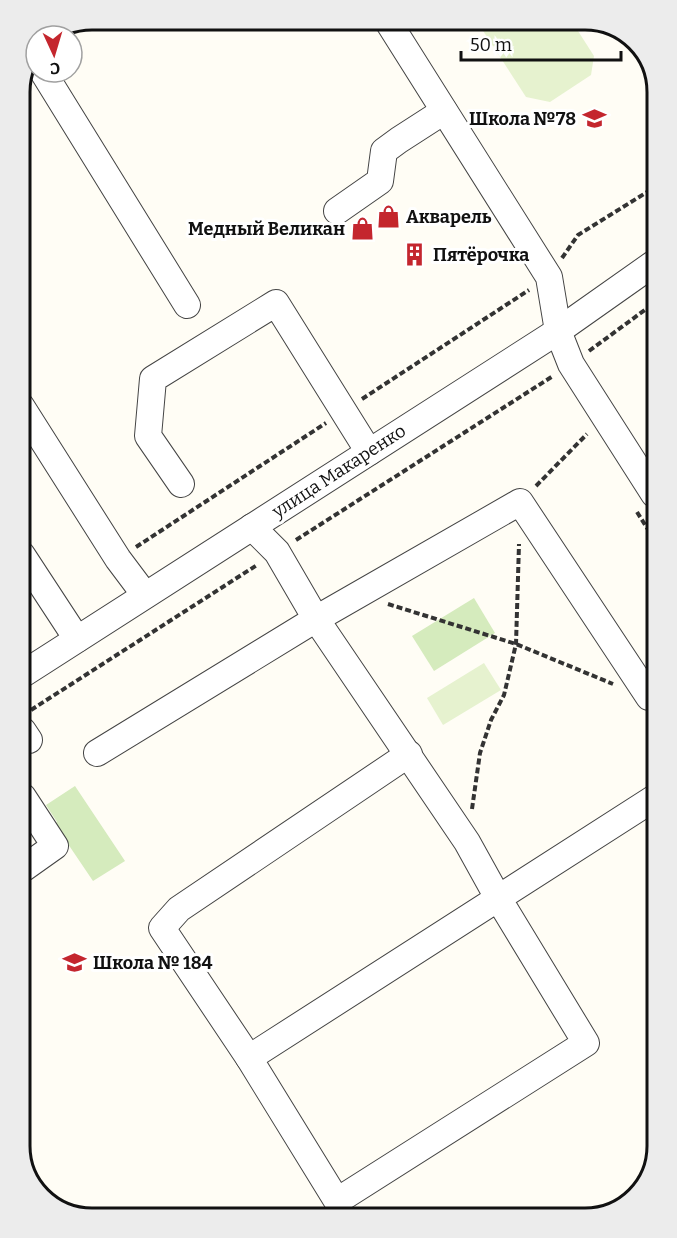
<svg xmlns="http://www.w3.org/2000/svg" width="677" height="1238" font-family="Bitter,serif">
<style>
.green{fill:#d5ebbd}
.pitch{fill:#e6f2cf}
.lines{fill:none;stroke-linecap:round;stroke-linejoin:round}
.minor-casing{stroke:#444;stroke-width:28}
.path{stroke:#333;stroke-width:4;stroke-dasharray:6 3;stroke-linecap:butt}
.minor{stroke:#fff;stroke-width:26}
.labels{text-anchor:middle;dominant-baseline:central;stroke-width:6;stroke-linejoin:round;paint-order:stroke}
.poi-label{font-size:18px;font-weight:bold;fill:#111;stroke:#fff;text-anchor:start}
.street-label{font-size:18px;fill:#111;stroke:#fff}
.rim{fill:none;stroke:#111;stroke-width:3}
</style>
<rect width="100%" height="100%" fill="#fffdf5"/>
<g class="green">
<path d="M 474,598 L 495,633 L 434,671 L 412,636 Z"/>
<path d="M 75,786 L 125,861 L 93,881 L 68,844 L 64,846 L 52,826 L 57,822 L 46,805 Z"/>
</g>
<g class="pitch">
<path d="M 476,20 L 571,20 L 594,56 L 591,75 L 550,102 L 526,97 Z"/>
<path d="M 484,663 L 501,690 L 443,725 L 427,698 Z"/>
</g>
<g class="lines">
<defs>
<g id="minor">
<path d="M 387,20 L 549,277 L 558,331 L 571,364 L 654,494"/>
<path d="M 43,72 L 187,305"/>
<path d="M 337,211 L 380,181 L 384,151 L 399,140 L 444,111"/>
<path d="M 21,406 L 118,559 L 145,595"/>
<path d="M 181,484 L 148,436 L 153,379 L 276,303 L 369,452"/>
<path d="M 252,527 L 277,552 L 316,619 L 467,842 L 498,898 L 586,1043 L 337,1201 L 249,1058 L 656,797"/>
<path d="M 22,555 L 77,639"/>
<path d="M 23,674 L 558,331 L 653,264"/>
<path d="M 23,731 L 29,740"/>
<path d="M 97,753 L 316,619 L 520,502 L 649,697"/>
<path d="M 23,797 L 55,846 L 24,868"/>
<path d="M 249,1058 L 162,928 L 179,909 L 409,754"/>
</g>
</defs>
<use href="#minor" class="minor-casing"/>
<g class="path">
<path d="M 562,258 L 578,235 L 652,189"/>
<path d="M 589,351 L 653,304"/>
<path d="M 362,399 L 529,290"/>
<path d="M 536,486 L 587,434"/>
<path d="M 637,512 L 654,539"/>
<path d="M 296,540 L 553,376"/>
<path d="M 136,547 L 326,423"/>
<path d="M 388,604 L 516,644 L 613,684"/>
<path d="M 31,710 L 257,565"/>
<path d="M 472,809 L 480,753 L 491,720 L 504,695 L 516,644 L 519,544"/>
</g>
<use href="#minor" class="minor"/>
</g>
<defs>
<symbol id="school-bare" viewBox="-9 -9 18 18"><path d="M0-5L7-2L0 1L-7-2ZM-4 1L0 2.5L4 1V4Q0 6-4 4Z" fill="#c4262e" stroke="#fff" stroke-width="2.5" paint-order="stroke"/></symbol>
<symbol id="shop-bare" viewBox="-9 -9 18 18"><path d="M-5-2.5h2.3a2.7 3.5 0 0 1 5.4 0H5L5.5 6h-11ZM-1.5-2.5h3a1.5 2.3 0 0 0-3 0Z" fill="#c4262e" stroke="#fff" stroke-width="2.5" paint-order="stroke"/></symbol>
<symbol id="building-bare" viewBox="-9 -9 18 18"><path d="M-4-6H4V6H1V3H-1V6H-4ZM-2.5-4.3h1.7v1.8h-1.7ZM.8-4.3h1.7v1.8H.8ZM-2.5-1h1.7V.8h-1.7ZM.8-1h1.7V.8H.8Z" fill="#c4262e" stroke="#fff" stroke-width="2.5" paint-order="stroke"/></symbol>
</defs>
<g fill-rule="evenodd">
<use href="#school-bare" x="578" y="102" width="33" height="33"/>
<use href="#shop-bare" x="372" y="200" width="33" height="33"/>
<use href="#shop-bare" x="346" y="212" width="33" height="33"/>
<use href="#building-bare" x="398" y="238" width="33" height="33"/>
<use href="#school-bare" x="58" y="946" width="33" height="33"/>
</g>
<g class="labels">
<g class="poi-label">
<text x="576" y="119" text-anchor="end">Школа №78</text>
<text x="406" y="217">Акварель</text>
<text x="345" y="229" text-anchor="end">Медный Великан</text>
<text x="433" y="255">Пятёрочка</text>
<text x="93" y="963">Школа № 184</text>
</g>
<g class="street-label">
<text transform="translate(339 471) rotate(-33)">улица Макаренко</text>
</g>
</g>
<path d="M0 0H677V1238H0ZM92 30H585A62 62 0 0 1 647 92V1146A62 62 0 0 1 585 1208H92A62 62 0 0 1 30 1146V92A62 62 0 0 1 92 30Z" fill="#ececec" fill-rule="evenodd"/>
<path class="rim" d="M92 30H585A62 62 0 0 1 647 92V1146A62 62 0 0 1 585 1208H92A62 62 0 0 1 30 1146V92A62 62 0 0 1 92 30Z"/>
<g transform="translate(54 54) rotate(176)"><circle r="28" fill="#ffffff" stroke="#a0a0a0" stroke-width="1.5"/>
<path d="M0-4.5L10 22L0 15L-10 22Z" fill="#c4262e"/>
<text y="-9" font-size="16" font-weight="bold" text-anchor="middle" fill="#111111">С</text>
</g>
<path d="M461 51v9h160v-9" fill="none" stroke="#111111" stroke-width="3"/>
<text x="470" y="51" font-size="18" fill="#111111" stroke="#ffffff" stroke-width="4.5" paint-order="stroke">50 m</text>
</svg>
